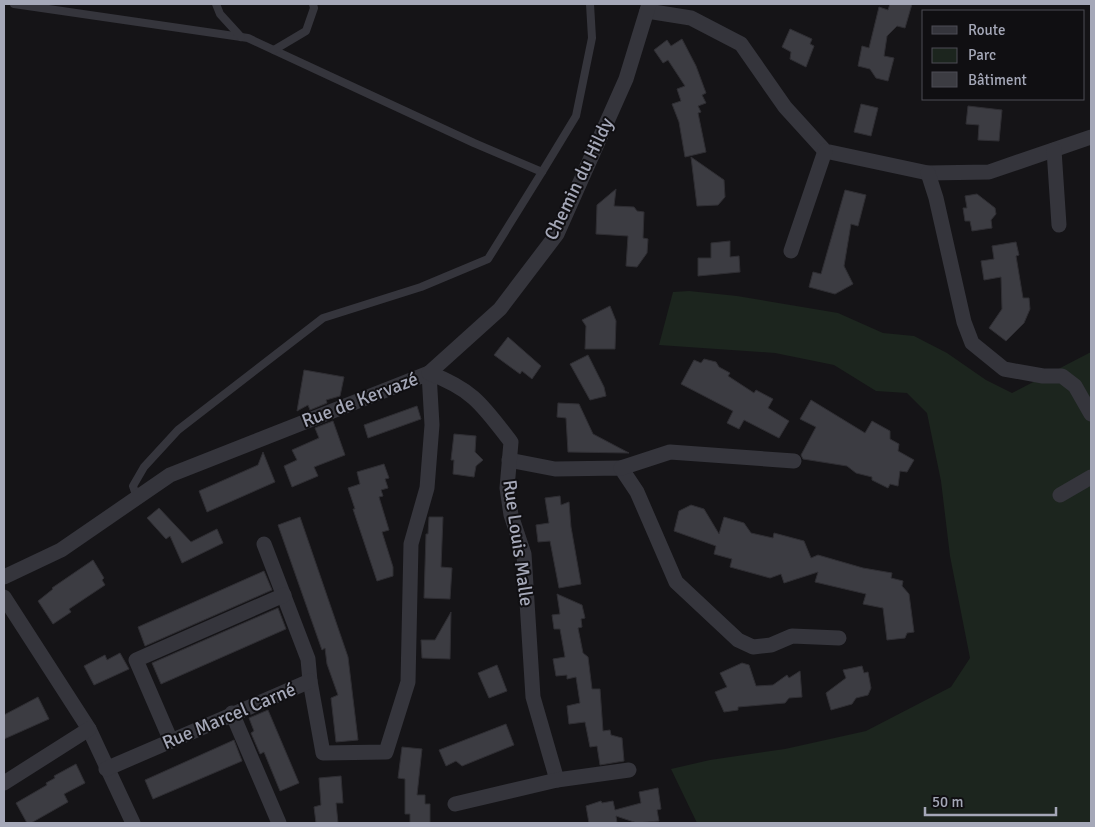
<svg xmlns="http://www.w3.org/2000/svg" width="1095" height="827" font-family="Signika,sans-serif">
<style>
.green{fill:#1c251e}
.building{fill:#3c3c42;stroke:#2f2e33}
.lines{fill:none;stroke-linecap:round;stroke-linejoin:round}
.service{stroke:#35353c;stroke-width:8}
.minor{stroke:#35353c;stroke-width:15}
.labels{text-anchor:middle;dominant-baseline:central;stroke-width:4;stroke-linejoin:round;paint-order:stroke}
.street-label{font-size:19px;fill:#a5a8b8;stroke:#100f12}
</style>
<rect width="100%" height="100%" fill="#151417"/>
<path class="green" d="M 689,291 L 737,296 L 838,313 L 883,333 L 914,336 L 947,353 L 986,380 L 1012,393 L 1091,352 L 1091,823 L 697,823 L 671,769 L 710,760 L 785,749 L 866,731 L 951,687 L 970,658 L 950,556 L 941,481 L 927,413 L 907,393 L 876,391 L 834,365 L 775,353 L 659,345 L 673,292 Z"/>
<g class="building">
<path d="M 890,4 L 912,4 L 905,28 L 897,26 L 887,36 L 884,56 L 894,58 L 888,81 L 876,78 L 870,69 L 858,66 L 862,46 L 869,48 L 879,7 L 888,10 Z"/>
<path d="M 790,29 L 812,39 L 810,44 L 814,46 L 806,67 L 790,59 L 791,52 L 782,47 Z"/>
<path d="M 682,39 L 696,66 L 706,93 L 702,95 L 706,103 L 698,106 L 701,112 L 698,113 L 706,152 L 685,157 L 679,122 L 672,104 L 681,101 L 677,89 L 685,86 L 668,60 L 663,63 L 654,50 L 667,40 L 671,46 Z"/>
<path d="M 861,104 L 878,108 L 871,136 L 854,132 Z"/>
<path d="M 968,106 L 1002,110 L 999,141 L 978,140 L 979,125 L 966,124 Z"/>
<path d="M 691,157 L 724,180 L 725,197 L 718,205 L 697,206 Z"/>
<path d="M 616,189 L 614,206 L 634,207 L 637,211 L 644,212 L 643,238 L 648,239 L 647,253 L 637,267 L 626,266 L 628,236 L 596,234 L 597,205 Z"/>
<path d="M 845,190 L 866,195 L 858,226 L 851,224 L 844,266 L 853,284 L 835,294 L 809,287 L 813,272 L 821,274 Z"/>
<path d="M 977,194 L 995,208 L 996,214 L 991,220 L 992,228 L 972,231 L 970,221 L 965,221 L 963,208 L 967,208 L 965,196 Z"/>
<path d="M 730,241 L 730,257 L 739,256 L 740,272 L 698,276 L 698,258 L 711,258 L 711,243 Z"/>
<path d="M 1016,242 L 1019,255 L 1016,256 L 1023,298 L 1029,298 L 1030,309 L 1024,323 L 1006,341 L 989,328 L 1002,309 L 1001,277 L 984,280 L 981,261 L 994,259 L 992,246 Z"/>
<path d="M 610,306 L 616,321 L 615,349 L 585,349 L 586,326 L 582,320 Z"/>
<path d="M 508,337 L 541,366 L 532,379 L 522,371 L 520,374 L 494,355 Z"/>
<path d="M 588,355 L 604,387 L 606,396 L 590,400 L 570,364 Z"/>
<path d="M 704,359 L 716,362 L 719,367 L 730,373 L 728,376 L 754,393 L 756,390 L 773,399 L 768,408 L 789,421 L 779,438 L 744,420 L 739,429 L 727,423 L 733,411 L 681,384 L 694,360 L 701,363 Z"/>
<path d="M 304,370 L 344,377 L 340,396 L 326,400 L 327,403 L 310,410 L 308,405 L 297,411 Z"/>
<path d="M 811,400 L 865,433 L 872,421 L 890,431 L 890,439 L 899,444 L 898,451 L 914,460 L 907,472 L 900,471 L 898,486 L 890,484 L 888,488 L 872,480 L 872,477 L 856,473 L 847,466 L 803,459 L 801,455 L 816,427 L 800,419 Z"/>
<path d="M 558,403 L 579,404 L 593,434 L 629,453 L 568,452 L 566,418 L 557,417 Z"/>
<path d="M 417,406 L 421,419 L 368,438 L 364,425 Z"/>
<path d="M 333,421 L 345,455 L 314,467 L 318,476 L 292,487 L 284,466 L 297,460 L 292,450 L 319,438 L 315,428 Z"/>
<path d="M 454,434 L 476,436 L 475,452 L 483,460 L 476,466 L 474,477 L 453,474 L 454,460 L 451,460 Z"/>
<path d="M 263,452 L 275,482 L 207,512 L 199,491 L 258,465 Z"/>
<path d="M 384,464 L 389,478 L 385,479 L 388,488 L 381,490 L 383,496 L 379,497 L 389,530 L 382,532 L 393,567 L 393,576 L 377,581 L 353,509 L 355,509 L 348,488 L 360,484 L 357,472 Z"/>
<path d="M 560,496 L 561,505 L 569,502 L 571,527 L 581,584 L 559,588 L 550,541 L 538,542 L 536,525 L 549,523 L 545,498 Z"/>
<path d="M 691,505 L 704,509 L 719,534 L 724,517 L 744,523 L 751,533 L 773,538 L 774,533 L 804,541 L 811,558 L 818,555 L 863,568 L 892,573 L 891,578 L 903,581 L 902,586 L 909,594 L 914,632 L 907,633 L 905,638 L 887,640 L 883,608 L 863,604 L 866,594 L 815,582 L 818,572 L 784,583 L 781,574 L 770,578 L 730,567 L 732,559 L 714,554 L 716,546 L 674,531 L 679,511 Z"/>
<path d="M 159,508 L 191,542 L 217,529 L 223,543 L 182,563 L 170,536 L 166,539 L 147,518 Z"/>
<path d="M 300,517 L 348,657 L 358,740 L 336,742 L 331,698 L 338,695 L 327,664 L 325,648 L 322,650 L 278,525 Z"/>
<path d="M 429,517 L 443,517 L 441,567 L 452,568 L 450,599 L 424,598 L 426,534 L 428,534 Z"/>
<path d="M 93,560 L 104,578 L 102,580 L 105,585 L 69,609 L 71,612 L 53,624 L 38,601 L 53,589 L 52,588 Z"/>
<path d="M 264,571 L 272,590 L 145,646 L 138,627 Z"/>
<path d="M 557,594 L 582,605 L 585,618 L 581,619 L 582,627 L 578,628 L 583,653 L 588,657 L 592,689 L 600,689 L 603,731 L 610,730 L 611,735 L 622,738 L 624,761 L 600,765 L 597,746 L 590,747 L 585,722 L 569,724 L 567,706 L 580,703 L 576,677 L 567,679 L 567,675 L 556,676 L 553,659 L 565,657 L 560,629 L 554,629 L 552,615 L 560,614 Z"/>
<path d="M 278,608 L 286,629 L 161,684 L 152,663 Z"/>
<path d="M 451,612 L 450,659 L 422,658 L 421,640 L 435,640 Z"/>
<path d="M 120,653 L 129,669 L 94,685 L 84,666 L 105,655 L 107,660 Z"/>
<path d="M 742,663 L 749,665 L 756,686 L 773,685 L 787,675 L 789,678 L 800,671 L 802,697 L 789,698 L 785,703 L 738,707 L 738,710 L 724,712 L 715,692 L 727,687 L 720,673 Z"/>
<path d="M 497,665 L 507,691 L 489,698 L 478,673 Z"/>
<path d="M 862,666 L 864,673 L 868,672 L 871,688 L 868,695 L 856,698 L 852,704 L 831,710 L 826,693 L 846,678 L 843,670 Z"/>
<path d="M 38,697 L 49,719 L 4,739 L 4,715 Z"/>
<path d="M 268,710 L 299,783 L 280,791 L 264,752 L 260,754 L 251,733 L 254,731 L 249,718 Z"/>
<path d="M 506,724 L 514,745 L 462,766 L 456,761 L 446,766 L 439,750 Z"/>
<path d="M 234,740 L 242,761 L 153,799 L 145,780 Z"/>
<path d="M 402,747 L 422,749 L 417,795 L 425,795 L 425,804 L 430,804 L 430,823 L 410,823 L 410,814 L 405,814 L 405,779 L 398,778 Z"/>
<path d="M 76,764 L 85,783 L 64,794 L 68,802 L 31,823 L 27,823 L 16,803 L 47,785 L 46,783 L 55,778 L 54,776 Z"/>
<path d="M 341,776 L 343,803 L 336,803 L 338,823 L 316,823 L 314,807 L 321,805 L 319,778 Z"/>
<path d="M 658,788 L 661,809 L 657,810 L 659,821 L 637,823 L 616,816 L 617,823 L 589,823 L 586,806 L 601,801 L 602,803 L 613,801 L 615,810 L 641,803 L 639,792 Z"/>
</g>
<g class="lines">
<g class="service">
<path d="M 14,4 L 248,38 L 474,143 L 542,172 L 576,116 L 592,38 L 590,4"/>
<path d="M 216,4 L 220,14 L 241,37"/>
<path d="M 274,50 L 306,31 L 314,8 L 313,4"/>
<path d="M 137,498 L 133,486 L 144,467 L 178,430 L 323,318 L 421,287 L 488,259 L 542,172"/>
</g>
<g class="minor">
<path d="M 647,11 L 691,18 L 741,44 L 785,107 L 825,151 L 928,173 L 989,172 L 1091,137"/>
<path d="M 1054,150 L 1059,225"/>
<path d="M 928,173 L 936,198 L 964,322 L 972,343 L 1004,369 L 1043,376 L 1062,376 L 1075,386 L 1091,414"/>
<path d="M 791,251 L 825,151"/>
<path d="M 509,460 L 555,469 L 621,468 L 637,492 L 676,582 L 738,640 L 753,647 L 771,645 L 792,636 L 839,638"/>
<path d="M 621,468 L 670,452 L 794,461"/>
<path d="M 1060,495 L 1091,477"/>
<path d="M 4,577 L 61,550 L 170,475 L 429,373 L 432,425 L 427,488 L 411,544 L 408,682 L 386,752 L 323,753 L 310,681 L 308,659 L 264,544"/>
<path d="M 4,597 L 89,729 L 133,823"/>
<path d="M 232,713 L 279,823"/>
<path d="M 171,741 L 136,660 L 284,595"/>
<path d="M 106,769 L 310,681"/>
<path d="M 557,780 L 533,697 L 524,554 L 511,515 L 507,488 L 511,442 C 483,406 474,390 429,373 L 500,309 L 557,234 L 626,79 L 649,4"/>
<path d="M 4,783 L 89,729"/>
<path d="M 455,804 L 557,780 L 629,770"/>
</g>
</g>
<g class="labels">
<g class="street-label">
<text transform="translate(579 179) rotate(-64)">Chemin du Hildy</text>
<text transform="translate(360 400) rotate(-21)">Rue de Kervazé</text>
<text transform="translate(518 543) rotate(82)">Rue Louis Malle</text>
<text transform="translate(229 716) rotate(-23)">Rue Marcel Carné</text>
</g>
</g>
<rect width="1095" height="827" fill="none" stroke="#a5a8b8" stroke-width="10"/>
<rect x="922" y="10" width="162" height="90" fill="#100f12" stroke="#4c4c54"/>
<rect x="932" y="26" width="25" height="8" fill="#35353c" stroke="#4c4c54"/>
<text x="968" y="35" font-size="15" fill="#a5a8b8">Route</text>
<rect x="932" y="48" width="25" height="15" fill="#1c251e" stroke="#4c4c54"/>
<text x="968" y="60" font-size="15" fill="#a5a8b8">Parc</text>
<rect x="932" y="72" width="25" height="15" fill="#3c3c42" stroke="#4c4c54"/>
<text x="968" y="85" font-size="15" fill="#a5a8b8">Bâtiment</text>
<path d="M925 807v8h131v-8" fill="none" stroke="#a5a8b8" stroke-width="2.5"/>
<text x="932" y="807" font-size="15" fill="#a5a8b8" stroke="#100f12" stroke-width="4" paint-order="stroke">50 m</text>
</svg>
